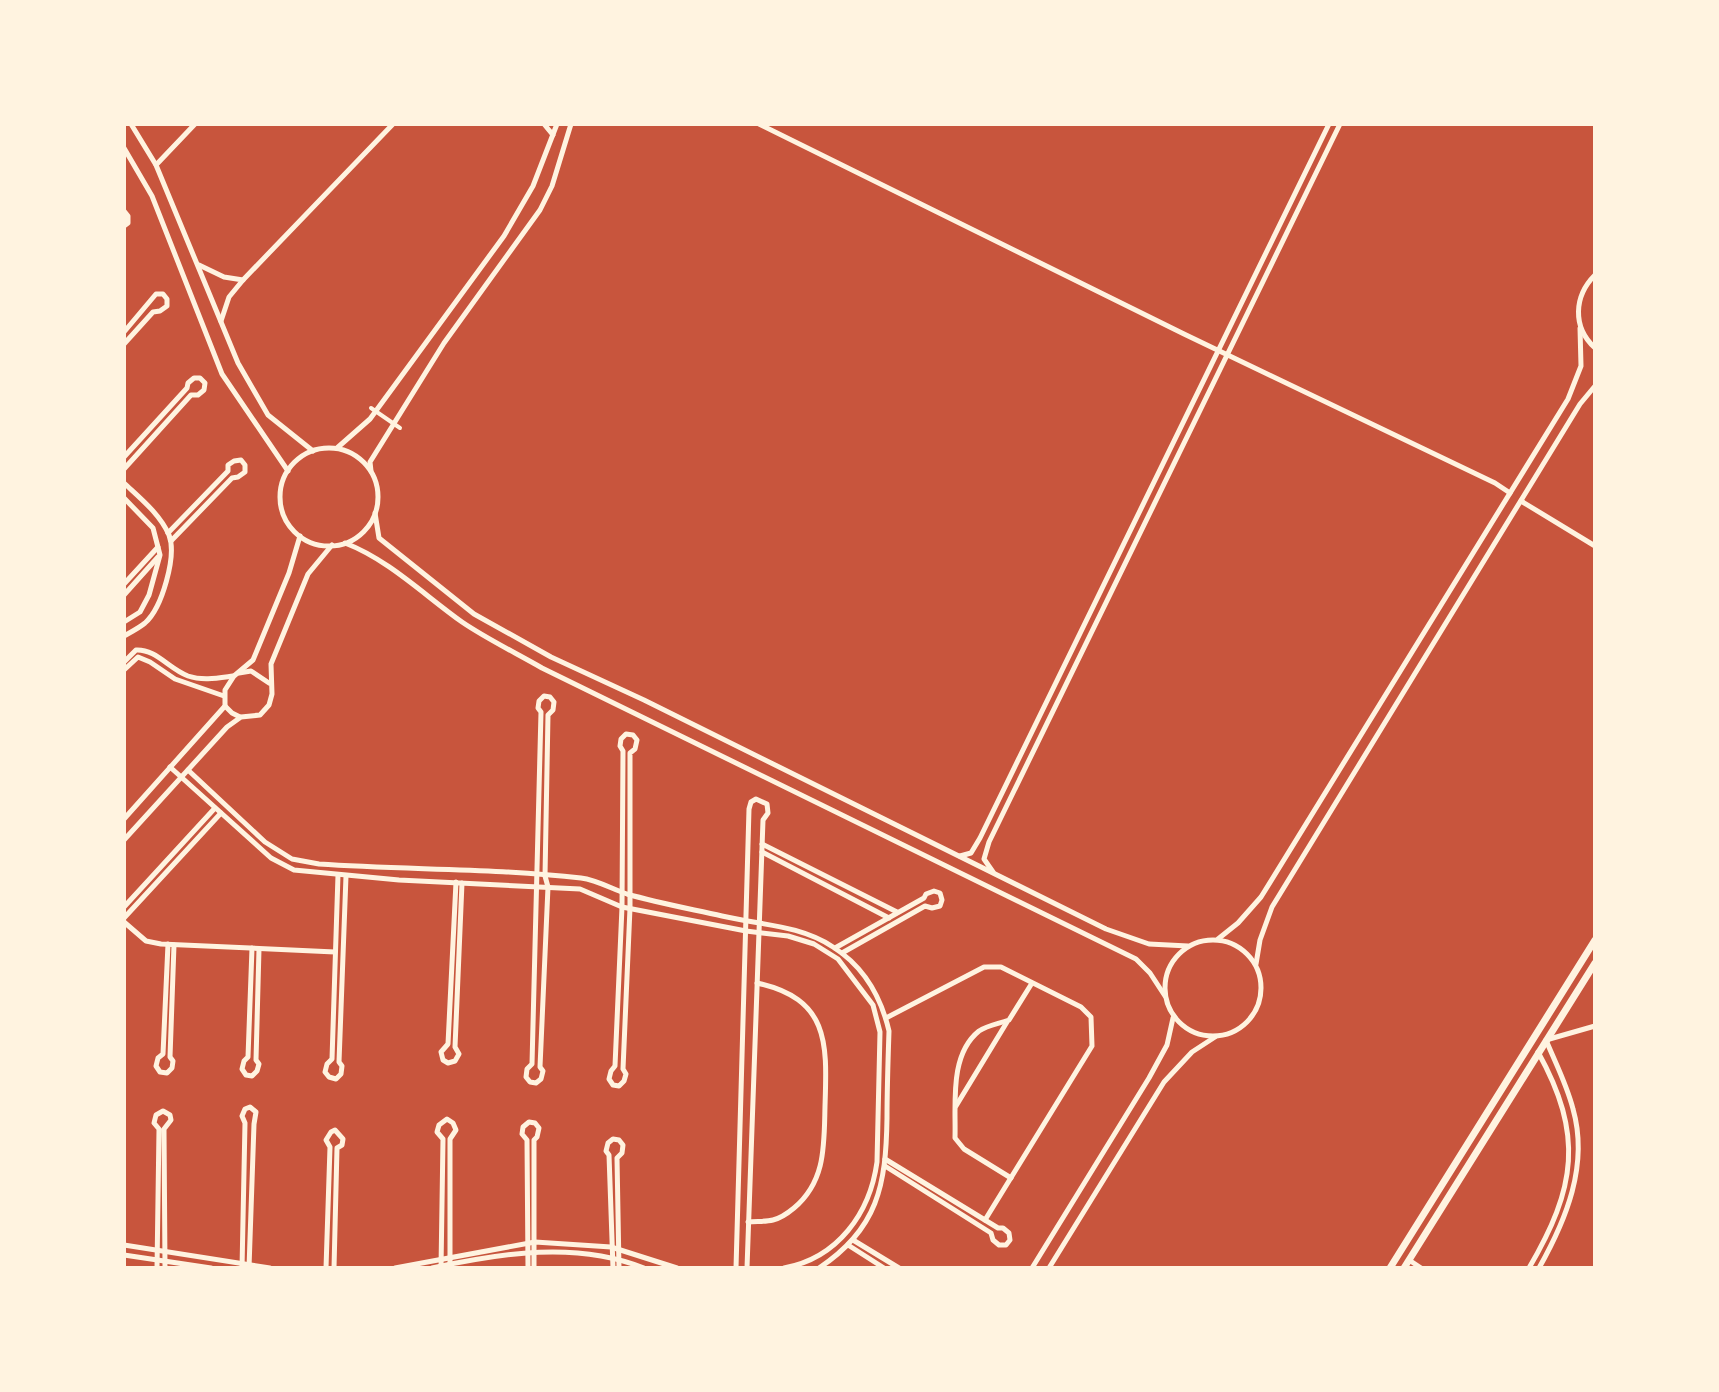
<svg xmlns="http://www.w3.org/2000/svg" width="1719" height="1392" font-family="'IBM Plex Sans',sans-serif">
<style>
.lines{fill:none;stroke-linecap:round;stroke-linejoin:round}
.pedestrian{stroke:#fff3e0;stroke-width:4}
.minor{stroke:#fff3e0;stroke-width:5}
.tertiary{stroke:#fff3e0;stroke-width:7}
</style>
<rect width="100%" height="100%" fill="#c8553d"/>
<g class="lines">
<path class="pedestrian" d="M 371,408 L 400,428"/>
<g class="minor">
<path d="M 131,124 L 156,165 L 238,363 L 268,415 L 313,451"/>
<path d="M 544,124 L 553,135"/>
<path d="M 759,124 L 1184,334 L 1495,483 L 1510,493"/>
<path d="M 124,148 L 152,196 L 222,374 L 288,471"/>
<path d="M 156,165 L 195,124"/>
<path d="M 124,211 L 128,216 L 128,223 L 124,226"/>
<path d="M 199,265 L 224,277 L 243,280 L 229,297 L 221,321"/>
<path d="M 1595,275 C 1574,296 1572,327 1595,348"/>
<path d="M 243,280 L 393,124"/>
<path d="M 124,332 L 156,294 L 163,294 L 167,299 L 167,306 L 160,311 L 153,312 L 124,344"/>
<path d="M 337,448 L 370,419 L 504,236 L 533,186 L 557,124"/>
<circle cx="329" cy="497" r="49"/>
<path d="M 124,457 L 187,388 L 188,383 L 194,378 L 200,378 L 205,383 L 204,390 L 198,395 L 191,395 L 124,469"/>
<path d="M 371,471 L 370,462 L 444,343 L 540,210 L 552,186 L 571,124"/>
<path d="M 124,483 C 140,498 160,514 169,535 C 177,556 162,608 145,623 C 139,628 131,632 124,636"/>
<path d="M 124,498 L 153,528 L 160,555 L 149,595 L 140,612 L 124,622"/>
<path d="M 1521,501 L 1595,546"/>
<path d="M 375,513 L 379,538 L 474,614 L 551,657 L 644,700 L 1106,929 L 1149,944 L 1188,946"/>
<path d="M 168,533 L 228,471 L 228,465 L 234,461 L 241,460 L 245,465 L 245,472 L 238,477 L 232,478 L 171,541"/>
<path d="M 345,543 C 389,560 424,595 462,622 C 487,639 516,653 542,668 L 1136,959 L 1150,973 L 1165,996"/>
<path d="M 124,584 L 158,547"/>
<path d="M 124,595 L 158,557"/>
<path d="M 124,662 L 136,650 C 156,649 169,669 188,676 C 203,681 218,678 233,676"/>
<path d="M 124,670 L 138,657 L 150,662 L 175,679 L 224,696"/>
<path d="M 239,673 L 251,671 L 269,683"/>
<path d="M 544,696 L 550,697 L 554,702 L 553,710 L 548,715 L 545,876 L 548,887 L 540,1067 L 543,1071 L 541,1079 L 536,1083 L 530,1082 L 526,1077 L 527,1069 L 532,1064 L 541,712 L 538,708 L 539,701 Z"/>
<path d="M 225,706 L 232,713 L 240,717"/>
<path d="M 626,734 L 633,735 L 637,740 L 635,749 L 630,753 L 630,908 L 623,1069 L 626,1074 L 624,1081 L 619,1086 L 613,1085 L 609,1079 L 611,1071 L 615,1066 L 622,907 L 623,751 L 620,746 L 621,739 Z"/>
<path d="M 170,767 L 271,858 L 294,870 L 399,880 L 580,889 L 622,907 L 746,931 L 788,936 L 814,944 L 838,959 L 873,1005 L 880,1032 L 877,1162 C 870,1213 838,1258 784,1268"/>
<path d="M 188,770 L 265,842 L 292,859 L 319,864 C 406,870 495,868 581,878 C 597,880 612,889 627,894 C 658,903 691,909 722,916 C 760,925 800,925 833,947 C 863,966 881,997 889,1031 C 888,1060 887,1089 887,1118 C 886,1185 878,1229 819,1268"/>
<path d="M 124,819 L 225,706 L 225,690 L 234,676 L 253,660 L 289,573 L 300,536"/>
<path d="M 124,840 L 227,727 L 241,717 L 260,715 L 269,705 L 272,694 L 271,664 L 308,574 L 332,545"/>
<path d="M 762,844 L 897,912"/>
<path d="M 762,852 L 889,918"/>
<path d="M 960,856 L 971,853 L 980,838 L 1329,124"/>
<path d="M 993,872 L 984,859 L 989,842 L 1340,124"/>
<path d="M 338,875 L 332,1059 L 327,1064 L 325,1072 L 329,1077 L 336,1079 L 341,1074 L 342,1066 L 339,1062 L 346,876"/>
<path d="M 456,882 L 448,1044 L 441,1052 L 443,1060 L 448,1063 L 455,1061 L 459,1054 L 455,1047 L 462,883"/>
<path d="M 124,907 L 215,808"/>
<path d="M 124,918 L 221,813"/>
<path d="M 124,922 L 146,941 L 161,944 L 335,952"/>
<path d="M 1218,939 L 1238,923 L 1261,897 L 1568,399 L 1581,366 L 1580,328"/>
<circle cx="1213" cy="988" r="48"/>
<path d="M 168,944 L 163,1054 L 158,1058 L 156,1066 L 160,1072 L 167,1073 L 172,1068 L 173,1061 L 170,1057 L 174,945"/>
<path d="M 252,948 L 248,1057 L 244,1061 L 242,1069 L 246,1075 L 252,1076 L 257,1071 L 259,1064 L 256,1060 L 259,949"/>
<path d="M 835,948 L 924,898 L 926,894 L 934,891 L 940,893 L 942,900 L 940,906 L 932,908 L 925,906 L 842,953"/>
<path d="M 1256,964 L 1260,940 L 1272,907 L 1580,404 L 1595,386"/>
<path d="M 886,1018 L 984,967 L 1001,967 L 1081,1007 L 1091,1017 L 1092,1046 L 985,1220"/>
<path d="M 956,1106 L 1007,1022"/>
<path d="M 885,1166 L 991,1233 L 993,1240 L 999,1245 L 1006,1245 L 1010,1240 L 1009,1233 L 1003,1228 L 998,1228 L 885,1159"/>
<path d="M 1011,1178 L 964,1149 L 955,1138 C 956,1104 949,1055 979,1031 C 988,1025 998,1024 1009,1020 L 1032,983"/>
<path d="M 748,1222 C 756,1221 765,1222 773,1220 C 781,1218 788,1213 794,1208 C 826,1181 824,1145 825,1106 C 827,1044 830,999 757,983"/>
<path d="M 853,1240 L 899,1268"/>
<path d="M 124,1245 L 270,1268"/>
<path d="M 848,1245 L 884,1268"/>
<path d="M 124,1255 L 211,1268"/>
<path d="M 1409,1260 L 1421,1268"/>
<path d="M 157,1268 L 159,1129 L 154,1123 L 156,1115 L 163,1111 L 170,1115 L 171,1120 L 164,1129 L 165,1268"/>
<path d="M 242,1268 L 245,1123 L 242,1116 L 245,1109 L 250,1107 L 256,1112 L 254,1124 L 249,1268"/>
<path d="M 326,1268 L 330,1147 L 326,1140 L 331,1132 L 335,1130 L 343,1139 L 342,1145 L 337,1148 L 334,1268"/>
<path d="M 395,1268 L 535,1242 L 611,1247 L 677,1268"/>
<path d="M 432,1268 C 502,1253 576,1241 644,1268"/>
<path d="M 441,1268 L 443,1139 L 437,1132 L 439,1125 L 447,1119 L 453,1123 L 456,1130 L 450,1139 L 450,1268"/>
<path d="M 528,1268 L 527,1140 L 522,1134 L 523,1127 L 529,1122 L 535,1123 L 539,1128 L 537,1137 L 534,1140 L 534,1268"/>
<path d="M 613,1268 L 609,1155 L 606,1151 L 608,1143 L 613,1139 L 619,1140 L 623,1145 L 622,1153 L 617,1158 L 619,1268"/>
<path d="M 736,1268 L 749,809 L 751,802 L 756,799 L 767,804 L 768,813 L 763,820 L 747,1268"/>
<path d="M 1032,1268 L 1149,1078 L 1167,1045 L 1173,1018"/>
<path d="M 1049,1268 L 1164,1082 L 1192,1052 L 1215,1037"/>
<path d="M 1529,1268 C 1576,1188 1584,1135 1538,1052"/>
<path d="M 1539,1268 C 1566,1220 1589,1165 1573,1109 C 1567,1085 1555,1062 1546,1040 L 1595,1026"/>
</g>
<g class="tertiary">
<path d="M 1390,1268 L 1595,940"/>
<path d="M 1404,1268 L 1595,963"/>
</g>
</g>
<rect width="1719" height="1392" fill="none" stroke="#fff3e0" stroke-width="252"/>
</svg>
